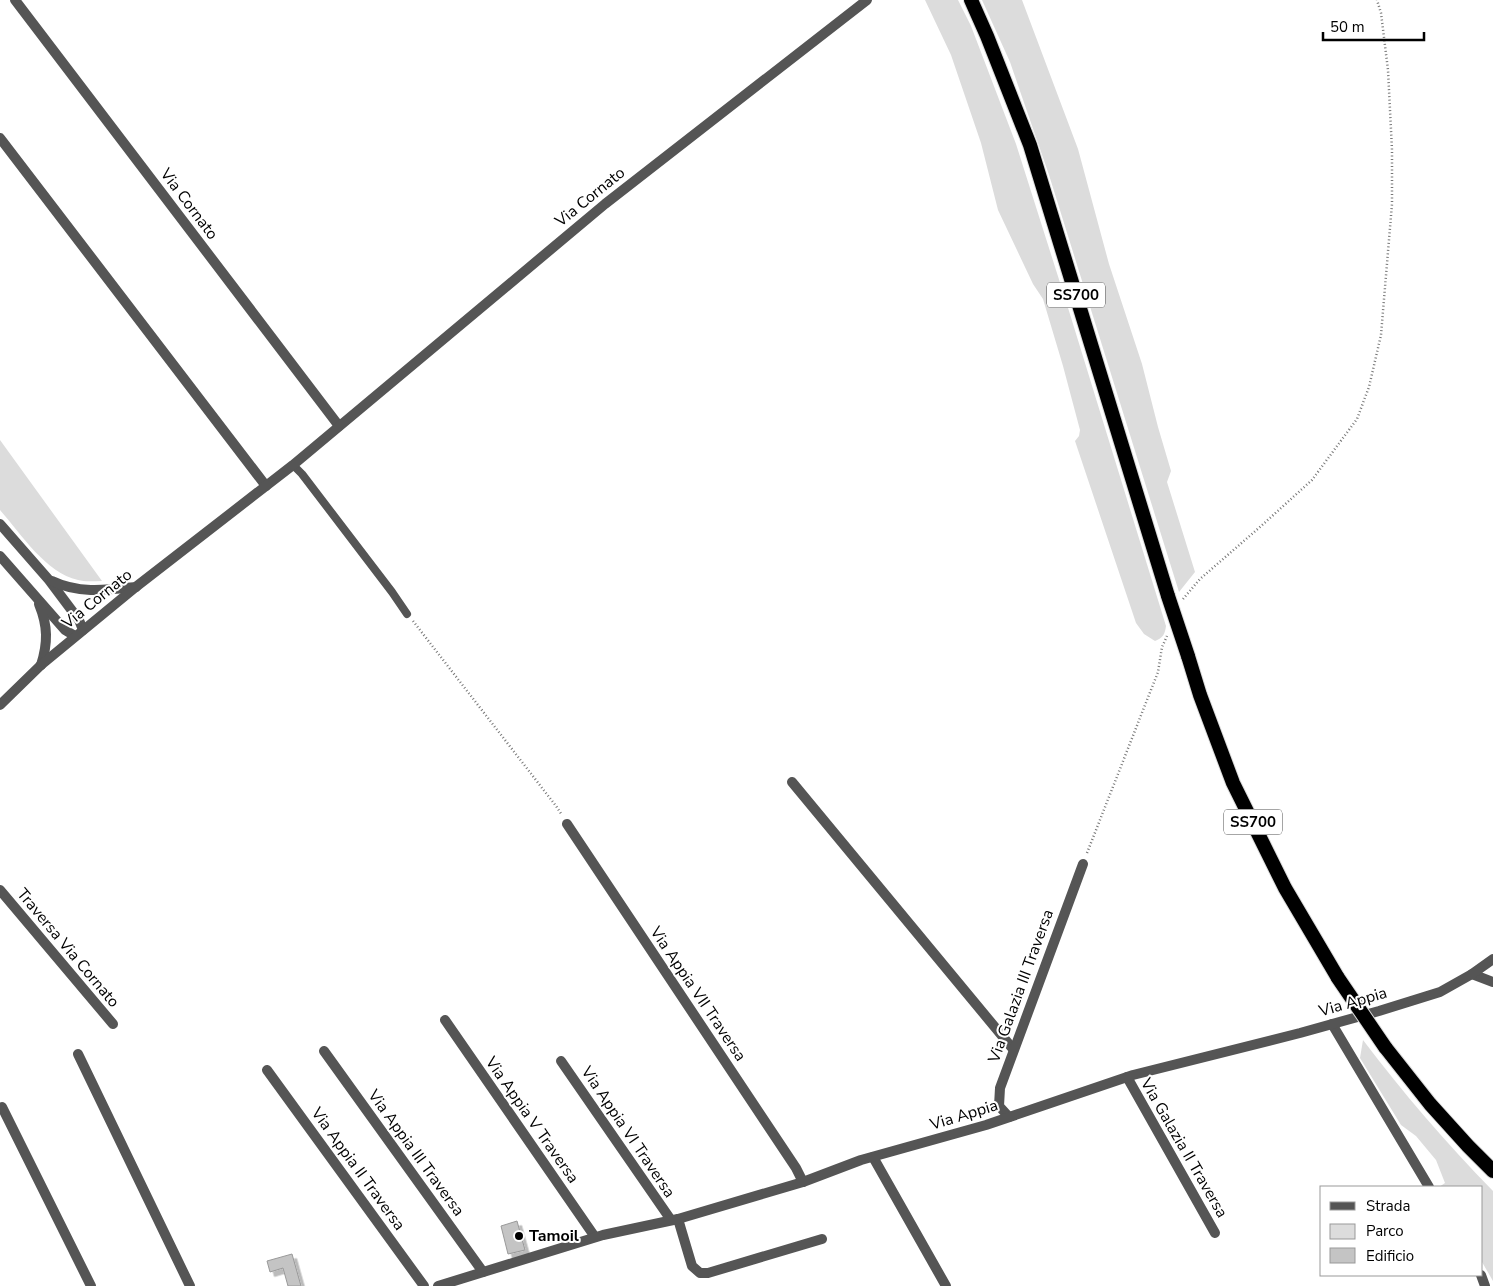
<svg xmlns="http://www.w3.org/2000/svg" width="1493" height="1286" font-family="'Nunito Sans',sans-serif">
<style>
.green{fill:#dcdcdc}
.building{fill:#c4c4c4;stroke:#999;filter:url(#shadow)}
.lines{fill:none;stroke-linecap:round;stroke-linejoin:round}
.trunk-casing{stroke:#dbdbdb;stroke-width:16}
.path{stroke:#777;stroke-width:2.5;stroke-dasharray:1 2.5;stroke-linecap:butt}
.service{stroke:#555;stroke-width:8}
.minor{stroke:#555;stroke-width:10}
.tertiary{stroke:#555;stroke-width:10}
.trunk{stroke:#000;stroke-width:14}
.trunk-bridge-casing{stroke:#dbdbdb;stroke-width:16;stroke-linecap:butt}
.trunk-bridge{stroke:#000;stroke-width:14}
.poi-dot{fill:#000;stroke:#fff;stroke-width:2}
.labels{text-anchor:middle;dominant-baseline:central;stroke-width:4;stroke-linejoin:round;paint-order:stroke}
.shield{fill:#fff;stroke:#4c4c4c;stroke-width:1}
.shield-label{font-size:15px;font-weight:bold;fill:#000}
.street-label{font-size:16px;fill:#000;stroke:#fff}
.poi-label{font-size:16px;font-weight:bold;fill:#000;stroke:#fff;text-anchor:start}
</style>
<defs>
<filter id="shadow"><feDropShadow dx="4.5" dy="4.5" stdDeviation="0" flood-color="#0004"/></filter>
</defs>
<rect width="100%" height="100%" fill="#fff"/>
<g class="green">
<path d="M 925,0 L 958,0 L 971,26 L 1016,144 L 1069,311 L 1166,626 C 1165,634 1163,638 1155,641 L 1144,634 L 1136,623 L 1075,441 L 1079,436 L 1080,430 L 1063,366 L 1043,299 L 1033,284 L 998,210 L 981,143 L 951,55 Z"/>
<path d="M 982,0 L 1022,0 L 1078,149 L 1109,264 L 1142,364 L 1158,427 L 1171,471 L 1167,482 L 1195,572 L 1179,592 L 1049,175 L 1010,62 Z"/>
<path d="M 0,440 L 102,581 C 94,581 85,582 78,580 C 46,573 21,534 0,510 Z"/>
<path d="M 1363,1040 C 1403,1093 1447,1144 1493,1191 L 1493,1281 L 1482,1262 L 1482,1187 L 1439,1187 L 1445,1183 L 1436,1160 L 1416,1136 L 1401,1125 L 1360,1058 Z"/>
</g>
<g class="building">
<path d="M 517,1221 L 525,1250 L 508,1254 L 501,1226 Z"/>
<path d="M 292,1254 L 301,1286 L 288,1286 L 283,1268 L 270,1272 L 267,1261 Z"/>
</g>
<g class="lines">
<defs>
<g id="trunk">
<path d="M 971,0 L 987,36 L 1030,145 L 1168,596"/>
<path d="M 1188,656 L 1200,695 L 1233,783 L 1285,888 L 1338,978"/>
<path d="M 1385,1047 L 1430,1104 L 1468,1146 L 1493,1171"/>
</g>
</defs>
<use href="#trunk" class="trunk-casing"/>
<g class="path">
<path d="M 1183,599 L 1200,579 L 1260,527 L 1312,480 L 1357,419 L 1369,387 L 1381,335 L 1392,204 L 1392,150 L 1388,70 L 1381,13 L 1377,0"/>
<path d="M 413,621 L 556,806 L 562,815"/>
<path d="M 1087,853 L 1158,672 L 1162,647 L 1167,636"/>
</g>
<path class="service" d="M 293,465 L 302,474 L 392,592 L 407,614"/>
<g class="minor">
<path d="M 15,0 L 339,426"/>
<path d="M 0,138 L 266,486"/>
<path d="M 0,705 L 41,665"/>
<path d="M 792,782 L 1013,1049"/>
<path d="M 567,824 L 796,1168 L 803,1182"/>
<path d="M 0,890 L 113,1024"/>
<path d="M 1472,974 L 1493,982"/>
<path d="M 445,1020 L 595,1237"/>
<path d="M 1332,1024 L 1429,1187"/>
<path d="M 324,1051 L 483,1272"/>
<path d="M 78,1054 L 190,1286"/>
<path d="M 561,1061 L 671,1220"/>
<path d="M 267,1070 L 424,1286"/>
<path d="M 1127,1077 L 1215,1233"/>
<path d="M 2,1107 L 91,1286"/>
<path d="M 1009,1117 L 999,1106 L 1000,1088 L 1083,864"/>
<path d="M 873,1157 L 946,1286"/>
<path d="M 678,1219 L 692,1266 L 700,1273 L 708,1273 L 822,1239"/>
<path d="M 1481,1275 L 1485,1286"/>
</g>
<g class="tertiary">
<path d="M 0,524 L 49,580 L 79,620 L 83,630"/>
<path d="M 0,556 L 65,630 L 75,636"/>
<path d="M 52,581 C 79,594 107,590 136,587"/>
<path d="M 39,604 C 48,626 48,643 41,665"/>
<path d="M 41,665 L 137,586 L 293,465 L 605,204 L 867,0"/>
<path d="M 438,1286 L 603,1235 L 678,1219 L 803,1182 L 861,1160 L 986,1125 L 1133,1075 L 1300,1033 L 1379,1011 L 1440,992 L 1472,974 L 1493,959"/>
</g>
<use href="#trunk" class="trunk"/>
<defs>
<g id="trunk-bridge">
<path d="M 1168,596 L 1188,656"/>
<path d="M 1338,978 L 1385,1047"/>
</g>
</defs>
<use href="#trunk-bridge" class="trunk-bridge-casing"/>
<use href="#trunk-bridge" class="trunk-bridge"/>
</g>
<circle class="poi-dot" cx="519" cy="1236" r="5"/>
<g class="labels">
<g class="shield">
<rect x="1047" y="282.5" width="58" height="25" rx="4"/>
<rect x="1224" y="809.5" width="58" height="25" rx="4"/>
</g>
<g class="shield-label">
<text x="1076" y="295">SS700</text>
<text x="1253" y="822">SS700</text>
</g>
<g class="street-label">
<text transform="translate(590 197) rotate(-39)">Via Cornato</text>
<text transform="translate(189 204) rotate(53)">Via Cornato</text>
<text transform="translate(97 599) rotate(-39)">Via Cornato</text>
<text transform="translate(68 948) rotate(50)">Traversa Via Cornato</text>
<text transform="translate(1021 986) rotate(-70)">Via Galazia III Traversa</text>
<text transform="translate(698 994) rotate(56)">Via Appia VII Traversa</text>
<text transform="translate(1353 1002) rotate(-16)">Via Appia</text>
<text transform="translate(964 1115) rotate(-17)">Via Appia</text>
<text transform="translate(532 1120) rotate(55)">Via Appia V Traversa</text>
<text transform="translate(628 1132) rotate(56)">Via Appia VI Traversa</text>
<text transform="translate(1184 1148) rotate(60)">Via Galazia II Traversa</text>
<text transform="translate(416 1153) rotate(54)">Via Appia III Traversa</text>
<text transform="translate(358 1169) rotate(54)">Via Appia II Traversa</text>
</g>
<g class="poi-label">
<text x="529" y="1236">Tamoil</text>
</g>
</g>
<rect x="1320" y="1186" width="162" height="90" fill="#ffffff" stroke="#999999"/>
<rect x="1330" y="1202" width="25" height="8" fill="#555555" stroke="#999999"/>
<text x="1366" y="1211" font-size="15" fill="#000000">Strada</text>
<rect x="1330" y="1224" width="25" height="15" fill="#dcdcdc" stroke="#999999"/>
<text x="1366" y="1236" font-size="15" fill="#000000">Parco</text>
<rect x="1330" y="1248" width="25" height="15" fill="#c4c4c4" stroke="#999999"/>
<text x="1366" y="1261" font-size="15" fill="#000000">Edificio</text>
<path d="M1323 32v8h101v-8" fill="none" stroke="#000000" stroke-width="2.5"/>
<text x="1330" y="32" font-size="15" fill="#000000" stroke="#ffffff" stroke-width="4" paint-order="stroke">50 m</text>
</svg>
